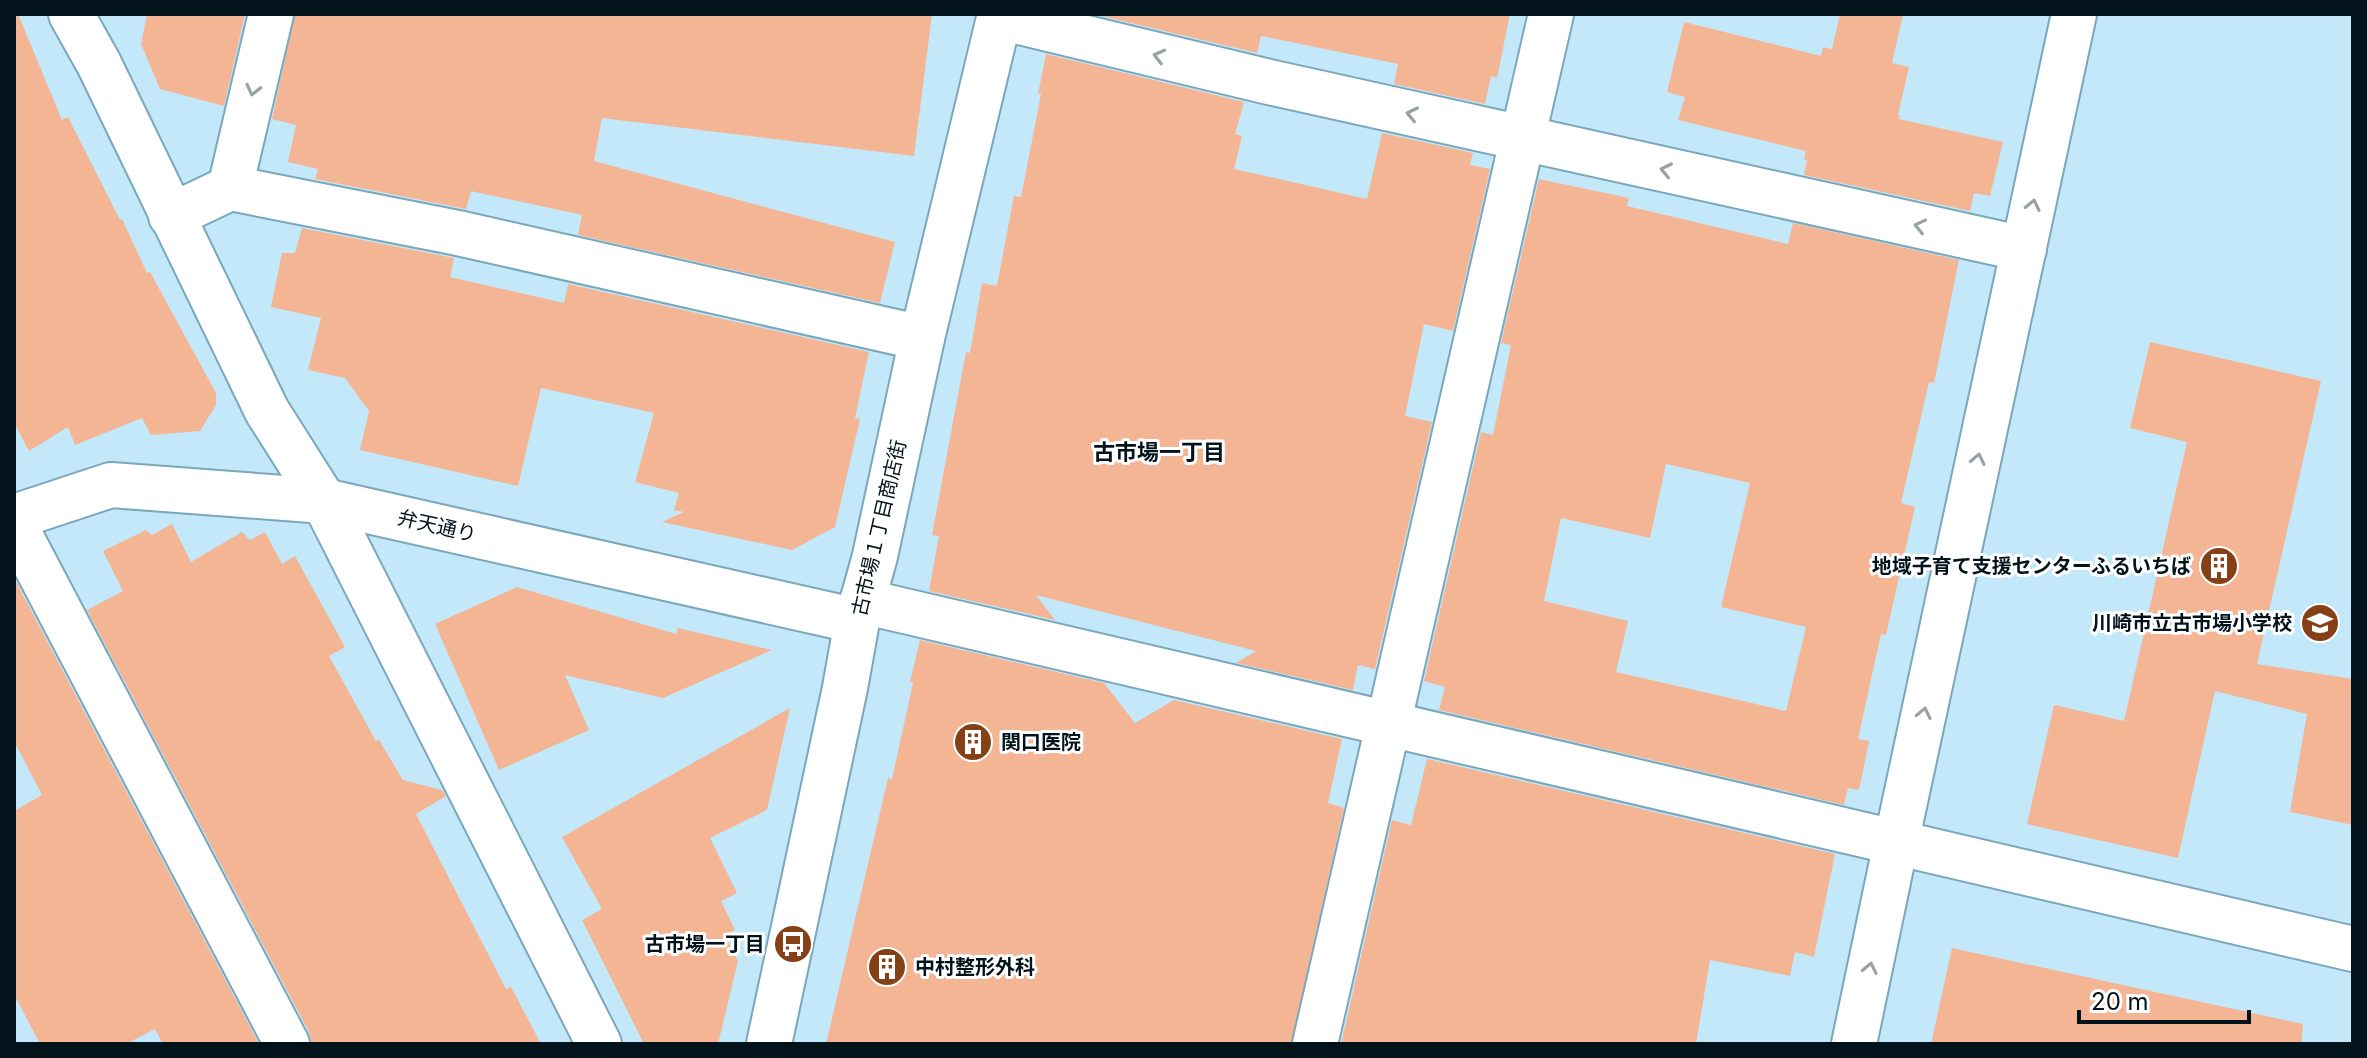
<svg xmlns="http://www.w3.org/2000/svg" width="2367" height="1058" font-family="Inter,'Noto Sans JP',sans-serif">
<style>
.building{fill:#f4b595;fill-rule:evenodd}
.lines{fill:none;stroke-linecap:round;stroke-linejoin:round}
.street-casing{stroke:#79a7bc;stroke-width:48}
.secondary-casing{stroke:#79a7bc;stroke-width:48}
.street{stroke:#fff;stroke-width:44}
.secondary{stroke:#fff;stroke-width:44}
.oneway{stroke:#9aa1a4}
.labels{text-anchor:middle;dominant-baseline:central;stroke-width:6;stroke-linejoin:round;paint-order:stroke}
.street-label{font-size:20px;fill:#03131b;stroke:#fff}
.poi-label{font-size:20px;font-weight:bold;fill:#03131b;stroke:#fff;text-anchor:end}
.neighbourhood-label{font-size:22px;font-weight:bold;fill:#03131b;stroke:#fff}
</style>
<rect width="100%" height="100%" fill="#c3e8fa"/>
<g class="building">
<path d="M 14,14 L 18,14 L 62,120 L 68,117 L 120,220 L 122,219 L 147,273 L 150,272 L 216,393 L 216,405 L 200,431 L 151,435 L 142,418 L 75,445 L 68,427 L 29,451 L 14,423 Z"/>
<path d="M 147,14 L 245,14 L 224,106 L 160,89 L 141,44 Z"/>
<path d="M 295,14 L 932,14 L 914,156 L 602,118 L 594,161 L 895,242 L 880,303 L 578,235 L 582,215 L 471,191 L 466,209 L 315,179 L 318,169 L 288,162 L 296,125 L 272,119 Z"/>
<path d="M 1093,14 L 1510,14 L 1497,78 L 1491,76 L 1485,104 L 1394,84 L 1398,64 L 1261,36 L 1257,53 Z"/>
<path d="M 1840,14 L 1903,14 L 1892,63 L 1909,67 L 1898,115 L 1900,116 L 1899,119 L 2003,142 L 1990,196 L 1974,193 L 1970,211 L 1804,175 L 1807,160 L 1804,159 L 1806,151 L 1678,120 L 1685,97 L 1667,92 L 1684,22 L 1821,56 L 1823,47 L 1832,49 Z"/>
<path d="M 1046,54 L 1244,102 L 1235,134 L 1242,136 L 1234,169 L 1367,199 L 1382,133 L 1473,153 L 1470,165 L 1490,169 L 1453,331 L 1424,324 L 1405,416 L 1432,422 L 1375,669 L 1358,665 L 1353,690 L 1236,663 L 1256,651 L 1036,595 L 1055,620 L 929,591 L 939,536 L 932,535 L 966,352 L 970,353 L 982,283 L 997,286 L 1014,196 L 1021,197 L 1041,94 L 1038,94 Z"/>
<path d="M 1539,179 L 1629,198 L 1627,206 L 1788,244 L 1793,223 L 1959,260 L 1934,383 L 1929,382 L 1901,503 L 1915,507 L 1886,635 L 1881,634 L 1858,739 L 1869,741 L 1859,790 L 1848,788 L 1844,805 L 1439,710 L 1445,687 L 1424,681 L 1481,432 L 1493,435 L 1511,345 L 1501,343 ZM 1666,464 L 1750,483 L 1721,607 L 1806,627 L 1786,711 L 1616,672 L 1628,621 L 1544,601 L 1561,518 L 1650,538 Z"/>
<path d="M 302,228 L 454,258 L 450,277 L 564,303 L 568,284 L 869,352 L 855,418 L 860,419 L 835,527 L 792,550 L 662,522 L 684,512 L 674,510 L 679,493 L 635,482 L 654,413 L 541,388 L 518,486 L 360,450 L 369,411 L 345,378 L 308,370 L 321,318 L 271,307 L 282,253 L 295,253 Z"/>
<path d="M 2150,342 L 2321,381 L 2257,664 L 2353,679 L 2353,825 L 2290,812 L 2307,714 L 2215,691 L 2178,858 L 2027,824 L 2054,705 L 2124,721 L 2187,442 L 2130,428 Z"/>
<path d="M 172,524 L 191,562 L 242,532 L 250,540 L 265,532 L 282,564 L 295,556 L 345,647 L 329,656 L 376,741 L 379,740 L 403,780 L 442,790 L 446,796 L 416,814 L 506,989 L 511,987 L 541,1044 L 312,1044 L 309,1032 L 87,610 L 123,591 L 103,551 L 146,530 L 152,535 Z"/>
<path d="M 14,578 L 259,1044 L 163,1044 L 155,1029 L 126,1044 L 40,1044 L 14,994 L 14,811 L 42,795 L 14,741 Z"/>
<path d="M 517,587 L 676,634 L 678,628 L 772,650 L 663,698 L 565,675 L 589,730 L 499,770 L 435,624 Z"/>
<path d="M 920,640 L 1104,683 L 1135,723 L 1174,700 L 1342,739 L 1328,803 L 1344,808 L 1291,1044 L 826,1044 L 888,778 L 892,779 L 913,683 L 910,682 Z"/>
<path d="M 790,708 L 767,810 L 710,838 L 737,893 L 721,901 L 735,930 L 725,936 L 738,961 L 718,1044 L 644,1044 L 582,920 L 602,909 L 562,837 Z"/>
<path d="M 1427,759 L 1835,854 L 1814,957 L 1795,952 L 1790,976 L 1710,960 L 1696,1044 L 1341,1044 L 1392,820 L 1411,825 Z"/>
<path d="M 1952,948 L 2303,1024 L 2301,1044 L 1931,1044 Z"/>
</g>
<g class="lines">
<defs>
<g id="street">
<path d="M 999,17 L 1269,82 L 2024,249"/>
<path d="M 230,188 L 271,14"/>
<path d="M 171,216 L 230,188 L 458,233 L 922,338"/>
<path d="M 14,524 L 287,1044"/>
<path d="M 862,601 L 2353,949"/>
<path d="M 1315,1044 L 1551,14"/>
<path d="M 1854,1044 L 1896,843 L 2074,14"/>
</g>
<g id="secondary">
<path d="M 71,14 L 99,64 L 267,411 L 324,501 L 599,1044"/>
<path d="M 14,517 L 111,485 L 324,501 L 857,621"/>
<path d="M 769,1044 L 845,688 L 857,621 L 875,556 L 922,338 L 1000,14"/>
</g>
</defs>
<use href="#street" class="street-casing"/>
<use href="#secondary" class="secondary-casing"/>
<use href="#street" class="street"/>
<use href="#secondary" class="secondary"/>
</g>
<defs><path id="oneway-chevron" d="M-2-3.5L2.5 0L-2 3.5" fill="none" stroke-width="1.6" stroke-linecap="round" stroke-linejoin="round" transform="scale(2)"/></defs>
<g class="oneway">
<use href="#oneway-chevron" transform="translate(1159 56) rotate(-166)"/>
<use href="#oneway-chevron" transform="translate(253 90) rotate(103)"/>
<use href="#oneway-chevron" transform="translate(1412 114) rotate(-168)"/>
<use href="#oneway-chevron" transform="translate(1666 170) rotate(-168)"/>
<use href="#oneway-chevron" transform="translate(2033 205) rotate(-78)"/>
<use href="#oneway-chevron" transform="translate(1920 226) rotate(-167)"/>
<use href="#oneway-chevron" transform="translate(1978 459) rotate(-78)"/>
<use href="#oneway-chevron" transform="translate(1924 713) rotate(-78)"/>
<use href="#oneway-chevron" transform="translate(1870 968) rotate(-78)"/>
</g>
<defs>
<symbol id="building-disc" viewBox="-11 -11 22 22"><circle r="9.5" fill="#854016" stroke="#fff"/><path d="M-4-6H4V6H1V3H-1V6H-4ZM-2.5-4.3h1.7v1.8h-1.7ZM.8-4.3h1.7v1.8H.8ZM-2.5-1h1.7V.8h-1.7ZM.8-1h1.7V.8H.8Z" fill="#fff"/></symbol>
<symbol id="school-disc" viewBox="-11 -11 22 22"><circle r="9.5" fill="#854016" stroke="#fff"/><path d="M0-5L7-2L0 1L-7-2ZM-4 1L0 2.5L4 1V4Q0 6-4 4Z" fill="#fff"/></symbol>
<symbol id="bus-disc" viewBox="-11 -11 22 22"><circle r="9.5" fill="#854016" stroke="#fff"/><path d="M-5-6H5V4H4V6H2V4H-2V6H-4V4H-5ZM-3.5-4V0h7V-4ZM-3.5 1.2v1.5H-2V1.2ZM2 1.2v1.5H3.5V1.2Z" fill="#fff"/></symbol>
</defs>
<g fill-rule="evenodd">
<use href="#building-disc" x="2197" y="544" width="44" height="44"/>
<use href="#school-disc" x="2298" y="601" width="44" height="44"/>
<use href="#building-disc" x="951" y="720" width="44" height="44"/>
<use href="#bus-disc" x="771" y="922" width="44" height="44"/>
<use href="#building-disc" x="865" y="945" width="44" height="44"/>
</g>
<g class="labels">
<g class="street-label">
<text transform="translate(437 526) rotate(13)">弁天通り</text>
<text transform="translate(879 528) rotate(-77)">古市場１丁目商店街</text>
</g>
<g class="poi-label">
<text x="2191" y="566">地域子育て支援センターふるいちば</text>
<text x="2292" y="623">川崎市立古市場小学校</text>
<text x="1001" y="742" text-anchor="start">関口医院</text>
<text x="765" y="944">古市場一丁目</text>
<text x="915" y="967" text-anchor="start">中村整形外科</text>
</g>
<g class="neighbourhood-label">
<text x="1159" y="452">古市場一丁目</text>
</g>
</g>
<rect width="2367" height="1058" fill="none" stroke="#03131b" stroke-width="32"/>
<path d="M2079 1010v12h170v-12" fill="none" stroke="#03131b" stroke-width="4"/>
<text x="2091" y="1010" font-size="24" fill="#03131b" stroke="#ffffff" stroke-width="6" paint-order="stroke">20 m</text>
</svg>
